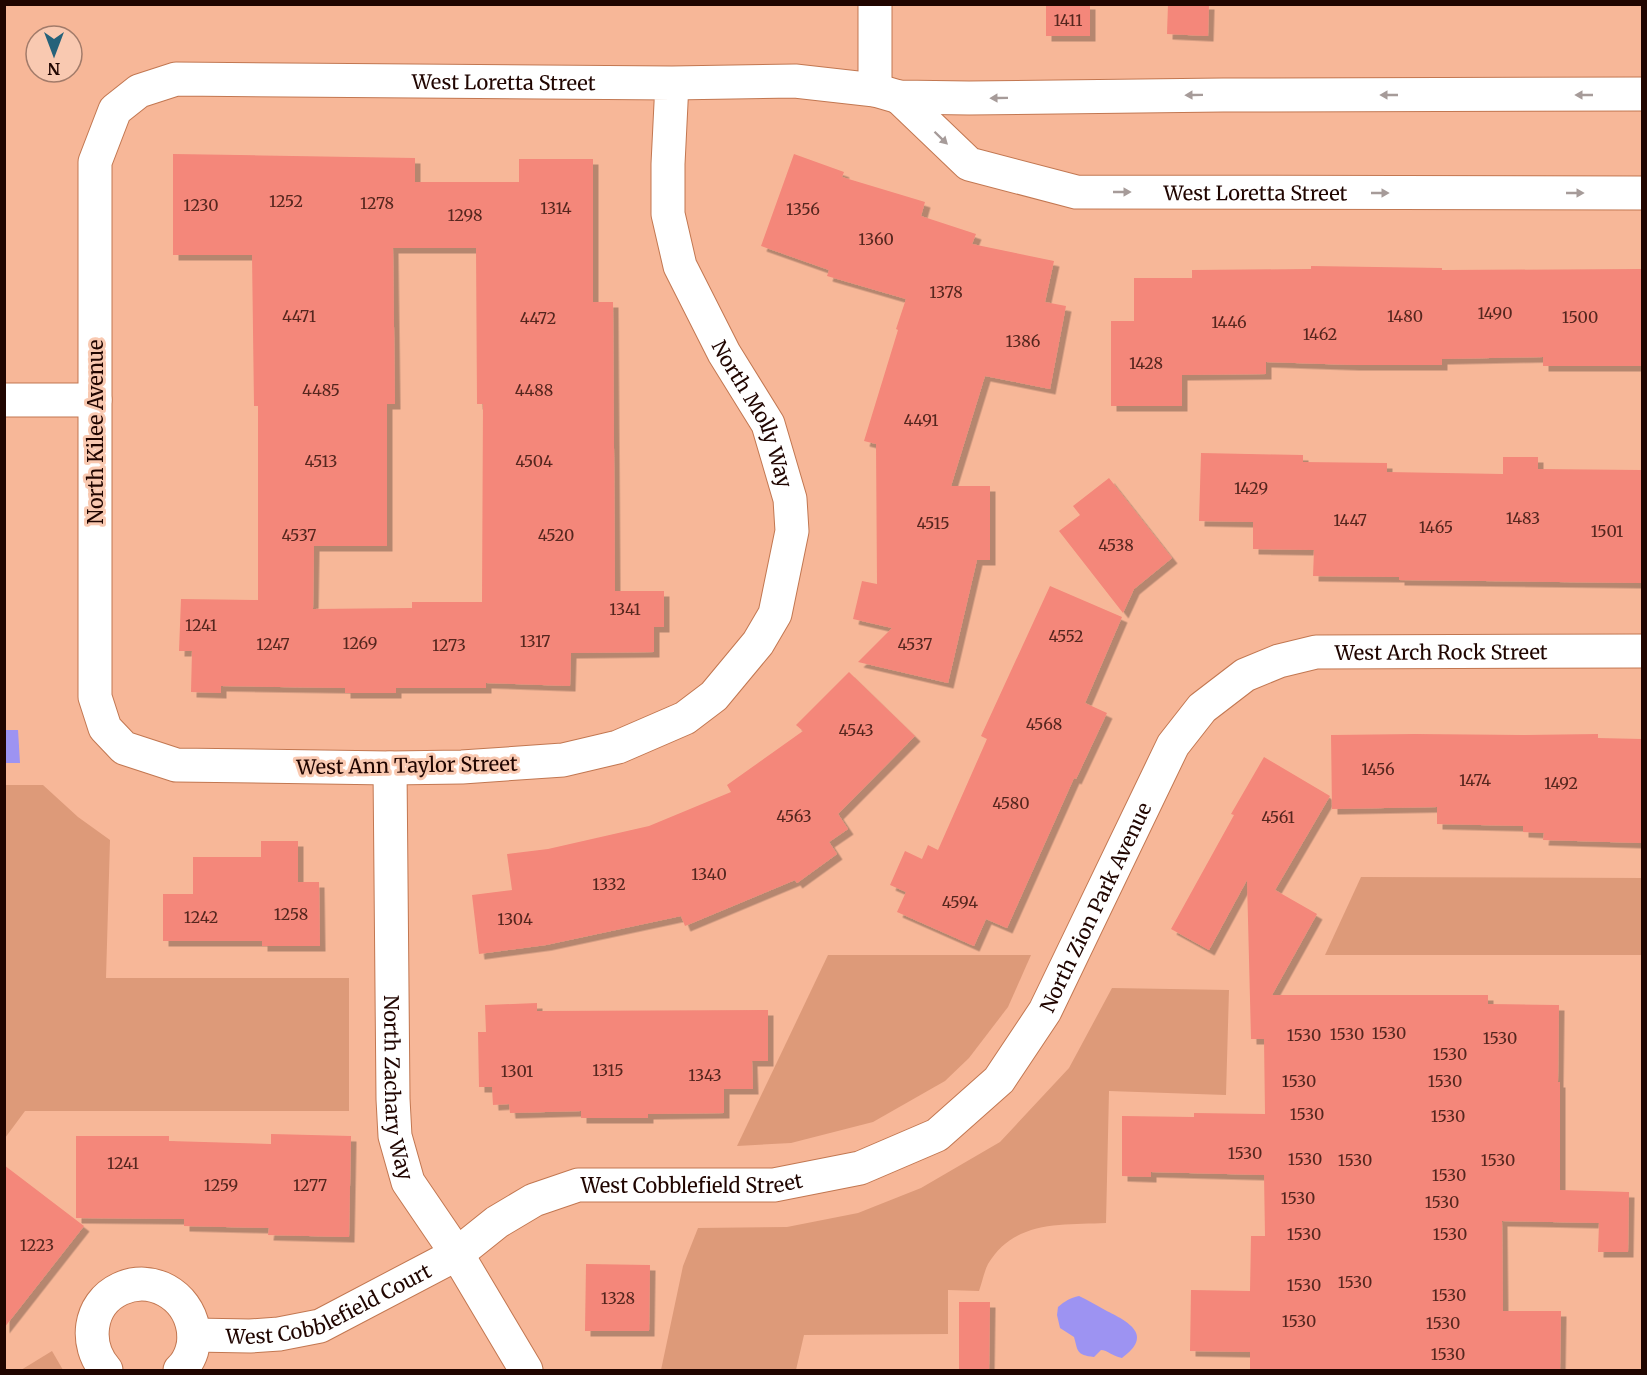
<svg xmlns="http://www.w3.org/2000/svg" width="1647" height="1375" font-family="Merriweather,serif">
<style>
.green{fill:#dd9a79}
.water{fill:#9d93f2}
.building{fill:#f4877a;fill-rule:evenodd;filter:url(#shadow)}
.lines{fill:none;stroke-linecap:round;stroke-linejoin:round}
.street-casing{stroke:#c27751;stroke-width:35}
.street{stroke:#fff;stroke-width:33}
.oneway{fill:#a69b99}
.labels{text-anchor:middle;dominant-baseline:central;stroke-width:6;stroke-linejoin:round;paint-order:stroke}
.number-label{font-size:16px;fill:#55261e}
.street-label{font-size:20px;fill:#200500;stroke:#f9c9b1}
</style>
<defs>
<filter id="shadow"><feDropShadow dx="5.5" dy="5.5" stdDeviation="0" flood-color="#0004"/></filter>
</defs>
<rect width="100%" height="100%" fill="#f7b798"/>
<g class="green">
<path d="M 5,785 L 43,785 L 78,817 L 110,840 L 106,978 L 349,978 L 349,1111 L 25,1111 L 5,1138 Z"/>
<path d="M 1361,877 L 1642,878 L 1642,955 L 1325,955 Z"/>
<path d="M 828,955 L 1031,955 L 1008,1007 L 969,1058 L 945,1081 L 873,1122 L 791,1143 L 737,1146 Z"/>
<path d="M 1112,988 L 1229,990 L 1226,1095 L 1109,1091 L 1106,1223 C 1062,1225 1014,1220 988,1264 C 984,1272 982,1283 979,1291 L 948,1290 L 948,1334 L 804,1335 L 796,1370 L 661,1370 L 683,1266 L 698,1228 L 787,1227 L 858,1213 L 921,1188 L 1000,1142 L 1069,1068 Z"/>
<path d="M 52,1351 L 63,1370 L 21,1370 Z"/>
</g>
<g class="water">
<path d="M 5,730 L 18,730 L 20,763 L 5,763 Z"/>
<path d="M 1079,1296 C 1088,1300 1096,1305 1105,1310 C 1129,1322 1154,1335 1122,1358 C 1114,1357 1107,1350 1101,1350 L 1094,1357 C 1076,1355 1078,1351 1074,1337 L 1060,1328 L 1057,1315 L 1058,1307 C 1065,1301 1070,1298 1079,1296 Z"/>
</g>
<g class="building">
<rect x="1046" y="4" width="44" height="32"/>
<path d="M 1168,4 L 1209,4 L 1208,36 L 1167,34 Z"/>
<path d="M 173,154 L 415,158 L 415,182 L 519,182 L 519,159 L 593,159 L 593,302 L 613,302 L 615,591 L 664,591 L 664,627 L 654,627 L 654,652 L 571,653 L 570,686 L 486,683 L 486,688 L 396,688 L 396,693 L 345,693 L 345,688 L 221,686 L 221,693 L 191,692 L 192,651 L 179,651 L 181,599 L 258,600 L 258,406 L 254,406 L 252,255 L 173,255 ZM 393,248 L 476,248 L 477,404 L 483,404 L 482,602 L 412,602 L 412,608 L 313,609 L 314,546 L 387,546 L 387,404 L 395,404 Z"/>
<path d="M 794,154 L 844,172 L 842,177 L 925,202 L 921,216 L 976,234 L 972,244 L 1054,261 L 1045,302 L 1066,306 L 1050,389 L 985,376 L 951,486 L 990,486 L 990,560 L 977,560 L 948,683 L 858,662 L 892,628 L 853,619 L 862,581 L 877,584 L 876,444 L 864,441 L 898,330 L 896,329 L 906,299 L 827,276 L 829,270 L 761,246 Z"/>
<path d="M 1311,266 L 1442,268 L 1442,270 L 1642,269 L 1642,366 L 1543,366 L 1543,357 L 1442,359 L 1442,365 L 1354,365 L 1266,362 L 1266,374 L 1182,375 L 1182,406 L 1111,406 L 1111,321 L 1134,321 L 1134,278 L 1192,278 L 1192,270 L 1311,269 Z"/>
<path d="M 1201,453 L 1303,455 L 1303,462 L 1387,463 L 1387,472 L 1503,474 L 1503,457 L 1538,457 L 1538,469 L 1642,470 L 1642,583 L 1399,580 L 1399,577 L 1313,576 L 1314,550 L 1253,549 L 1253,522 L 1199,521 Z"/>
<path d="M 1109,478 L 1172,558 L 1134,589 L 1123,613 L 1059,531 L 1080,515 L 1073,506 Z"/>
<path d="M 1050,586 L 1122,617 L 1085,703 L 1107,713 L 1076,779 L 1074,778 L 1007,928 L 986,919 L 974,946 L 897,912 L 906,892 L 890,885 L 905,851 L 922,859 L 928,845 L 938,850 L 987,739 L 981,736 Z"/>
<path d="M 849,672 L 915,736 L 838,814 L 848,829 L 829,842 L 837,854 L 797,883 L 795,880 L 685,926 L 681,916 L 546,945 L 479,954 L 472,895 L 512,890 L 507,854 L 548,849 L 649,826 L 731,792 L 727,785 L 803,731 L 796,725 Z"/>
<path d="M 1415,734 L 1524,735 L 1598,734 L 1598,738 L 1642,739 L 1642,843 L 1543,840 L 1544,833 L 1523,832 L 1523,826 L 1437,824 L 1437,807 L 1332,809 L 1331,735 Z"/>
<path d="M 1264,757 L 1330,796 L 1275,890 L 1317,914 L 1272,995 L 1488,995 L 1488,1004 L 1559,1005 L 1558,1082 L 1560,1082 L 1560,1190 L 1629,1192 L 1628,1252 L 1598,1252 L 1599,1223 L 1502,1221 L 1503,1311 L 1561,1311 L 1560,1371 L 1250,1371 L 1250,1352 L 1190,1351 L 1191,1290 L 1250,1291 L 1251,1236 L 1265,1236 L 1264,1175 L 1151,1172 L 1151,1177 L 1122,1176 L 1122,1116 L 1194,1117 L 1194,1113 L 1265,1114 L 1264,1039 L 1251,1039 L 1247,880 L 1209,950 L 1171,929 L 1234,815 L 1231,814 Z"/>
<path d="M 261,841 L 298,841 L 298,882 L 319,882 L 320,946 L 262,946 L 262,941 L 163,941 L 163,894 L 193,894 L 193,857 L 261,857 Z"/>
<path d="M 537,1003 L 537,1011 L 768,1010 L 768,1061 L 752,1061 L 753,1089 L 724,1089 L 724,1113 L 648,1114 L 648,1118 L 581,1118 L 581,1111 L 510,1113 L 509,1104 L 493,1105 L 492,1087 L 479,1087 L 478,1032 L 486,1032 L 485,1005 Z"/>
<path d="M 271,1134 L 351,1136 L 349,1237 L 268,1235 L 269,1228 L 184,1226 L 184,1219 L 76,1218 L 76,1136 L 169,1136 L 169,1141 L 271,1144 Z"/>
<path d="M 4,1165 L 84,1226 L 4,1328 Z"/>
<path d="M 586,1264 L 650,1265 L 649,1331 L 585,1331 Z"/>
<path d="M 959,1302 L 990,1302 L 989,1371 L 959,1371 Z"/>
</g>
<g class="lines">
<defs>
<g id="street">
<path d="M 875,4 L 875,90"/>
<path id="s1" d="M 672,83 L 668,164 L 668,214 L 680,266 L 724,353 L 768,424 L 790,499 L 792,531 L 775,614 L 758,643 L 714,696 L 685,718 L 618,747 L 563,760 L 462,767 L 390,768 L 176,765 L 124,748 L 105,728 L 95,697 L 95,162 L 115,110 L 139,91 L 176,79 L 672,83 L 795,81 L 875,90 L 899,97 L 969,98 L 1223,95 L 1642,94"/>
<path id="s2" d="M 899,97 L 969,164 L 1076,192 L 1642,193"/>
<path d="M 4,400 L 95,400"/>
<path id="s3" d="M 390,768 L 393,1099 L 395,1136 L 408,1182 L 457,1254 L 526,1370"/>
<path id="s4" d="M 194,1335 L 250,1336 L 279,1334 L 320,1326 L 457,1254 L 497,1222 L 534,1200 L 578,1185 L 774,1185 L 860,1168 L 937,1135 L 999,1080 L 1045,1011 L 1173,745 L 1202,708 L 1245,675 L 1279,661 L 1316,652 L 1642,651"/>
<path d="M 106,1370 C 84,1345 88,1304 120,1289 C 152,1274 187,1295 193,1328 C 196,1343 191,1360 180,1370"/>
</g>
</defs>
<use href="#street" class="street-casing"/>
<use href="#street" class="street"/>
</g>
<defs><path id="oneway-solid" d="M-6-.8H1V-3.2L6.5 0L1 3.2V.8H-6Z" transform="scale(1.5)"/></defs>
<g class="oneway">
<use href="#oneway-solid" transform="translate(1194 95) rotate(179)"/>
<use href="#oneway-solid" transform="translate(1389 95) rotate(-180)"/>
<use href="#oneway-solid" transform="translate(1584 95) rotate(180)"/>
<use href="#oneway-solid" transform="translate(999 98) rotate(179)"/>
<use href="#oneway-solid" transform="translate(941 138) rotate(44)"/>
<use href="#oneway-solid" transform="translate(1122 192)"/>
<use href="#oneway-solid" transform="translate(1380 193)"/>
<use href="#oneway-solid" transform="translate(1575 193)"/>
</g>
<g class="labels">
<g class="number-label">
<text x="1068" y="20">1411</text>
<text x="286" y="201">1252</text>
<text x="377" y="203">1278</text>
<text x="201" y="205">1230</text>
<text x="556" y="208">1314</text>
<text x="803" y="209">1356</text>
<text x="465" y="215">1298</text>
<text x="876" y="239">1360</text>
<text x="946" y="292">1378</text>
<text x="1495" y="313">1490</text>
<text x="299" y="316">4471</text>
<text x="1405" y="316">1480</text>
<text x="1580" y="317">1500</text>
<text x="538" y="318">4472</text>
<text x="1229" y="322">1446</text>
<text x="1320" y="334">1462</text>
<text x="1023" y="341">1386</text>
<text x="1146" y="363">1428</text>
<text x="321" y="390">4485</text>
<text x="534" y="390">4488</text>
<text x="921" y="420">4491</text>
<text x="321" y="461">4513</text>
<text x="534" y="461">4504</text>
<text x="1251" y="488">1429</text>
<text x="1523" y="518">1483</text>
<text x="1350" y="520">1447</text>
<text x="933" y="523">4515</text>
<text x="1436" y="527">1465</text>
<text x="1607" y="531">1501</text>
<text x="299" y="535">4537</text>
<text x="556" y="535">4520</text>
<text x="1116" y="545">4538</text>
<text x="625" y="609">1341</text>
<text x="201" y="625">1241</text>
<text x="1066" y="636">4552</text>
<text x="535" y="641">1317</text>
<text x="360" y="643">1269</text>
<text x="273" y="644">1247</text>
<text x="915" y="644">4537</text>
<text x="449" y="645">1273</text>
<text x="1044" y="724">4568</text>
<text x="856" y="730">4543</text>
<text x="1378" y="769">1456</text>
<text x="1475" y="780">1474</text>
<text x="1561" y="783">1492</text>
<text x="1011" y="803">4580</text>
<text x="794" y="816">4563</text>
<text x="1278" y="817">4561</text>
<text x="709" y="874">1340</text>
<text x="609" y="884">1332</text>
<text x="960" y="902">4594</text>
<text x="291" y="914">1258</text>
<text x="201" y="917">1242</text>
<text x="515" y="919">1304</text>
<text x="1389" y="1033">1530</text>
<text x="1347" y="1034">1530</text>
<text x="1304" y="1035">1530</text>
<text x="1500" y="1038">1530</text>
<text x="1450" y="1054">1530</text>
<text x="608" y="1070">1315</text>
<text x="517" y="1071">1301</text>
<text x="705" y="1075">1343</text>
<text x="1299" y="1081">1530</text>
<text x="1445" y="1081">1530</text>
<text x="1307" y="1114">1530</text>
<text x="1448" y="1116">1530</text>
<text x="1245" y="1153">1530</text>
<text x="1305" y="1159">1530</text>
<text x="1355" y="1160">1530</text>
<text x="1498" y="1160">1530</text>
<text x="123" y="1163">1241</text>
<text x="1449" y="1175">1530</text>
<text x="221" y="1185">1259</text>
<text x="310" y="1185">1277</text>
<text x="1298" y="1198">1530</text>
<text x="1442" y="1202">1530</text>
<text x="1304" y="1234">1530</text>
<text x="1450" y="1234">1530</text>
<text x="37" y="1245">1223</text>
<text x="1355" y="1282">1530</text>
<text x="1304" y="1285">1530</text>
<text x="1449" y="1295">1530</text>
<text x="618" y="1298">1328</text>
<text x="1299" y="1321">1530</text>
<text x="1443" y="1323">1530</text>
<text x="1448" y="1354">1530</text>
</g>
<g class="street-label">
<text stroke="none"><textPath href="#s1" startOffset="2319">West Loretta Street</textPath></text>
<text stroke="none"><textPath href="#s2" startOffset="387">West Loretta Street</textPath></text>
<text stroke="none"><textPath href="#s1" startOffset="350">North Molly Way</textPath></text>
<text transform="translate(95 432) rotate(-90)">North Kilee Avenue</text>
<text stroke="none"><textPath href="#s4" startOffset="1552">West Arch Rock Street</textPath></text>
<text transform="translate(407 765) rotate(-1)">West Ann Taylor Street</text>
<text stroke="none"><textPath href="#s4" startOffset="1071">North Zion Park Avenue</textPath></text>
<text stroke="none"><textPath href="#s3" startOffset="320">North Zachary Way</textPath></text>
<text stroke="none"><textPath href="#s4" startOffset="536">West Cobblefield Street</textPath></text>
<text stroke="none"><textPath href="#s4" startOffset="141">West Cobblefield Court</textPath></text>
</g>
</g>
<rect width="1647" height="1375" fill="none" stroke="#200500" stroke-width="12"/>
<g transform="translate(54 54) rotate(180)"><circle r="28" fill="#f9c9b1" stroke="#a27b6a" stroke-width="1.5"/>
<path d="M0-4.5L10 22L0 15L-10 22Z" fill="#26627a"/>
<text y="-9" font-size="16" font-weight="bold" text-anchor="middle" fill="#200500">N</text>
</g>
</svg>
